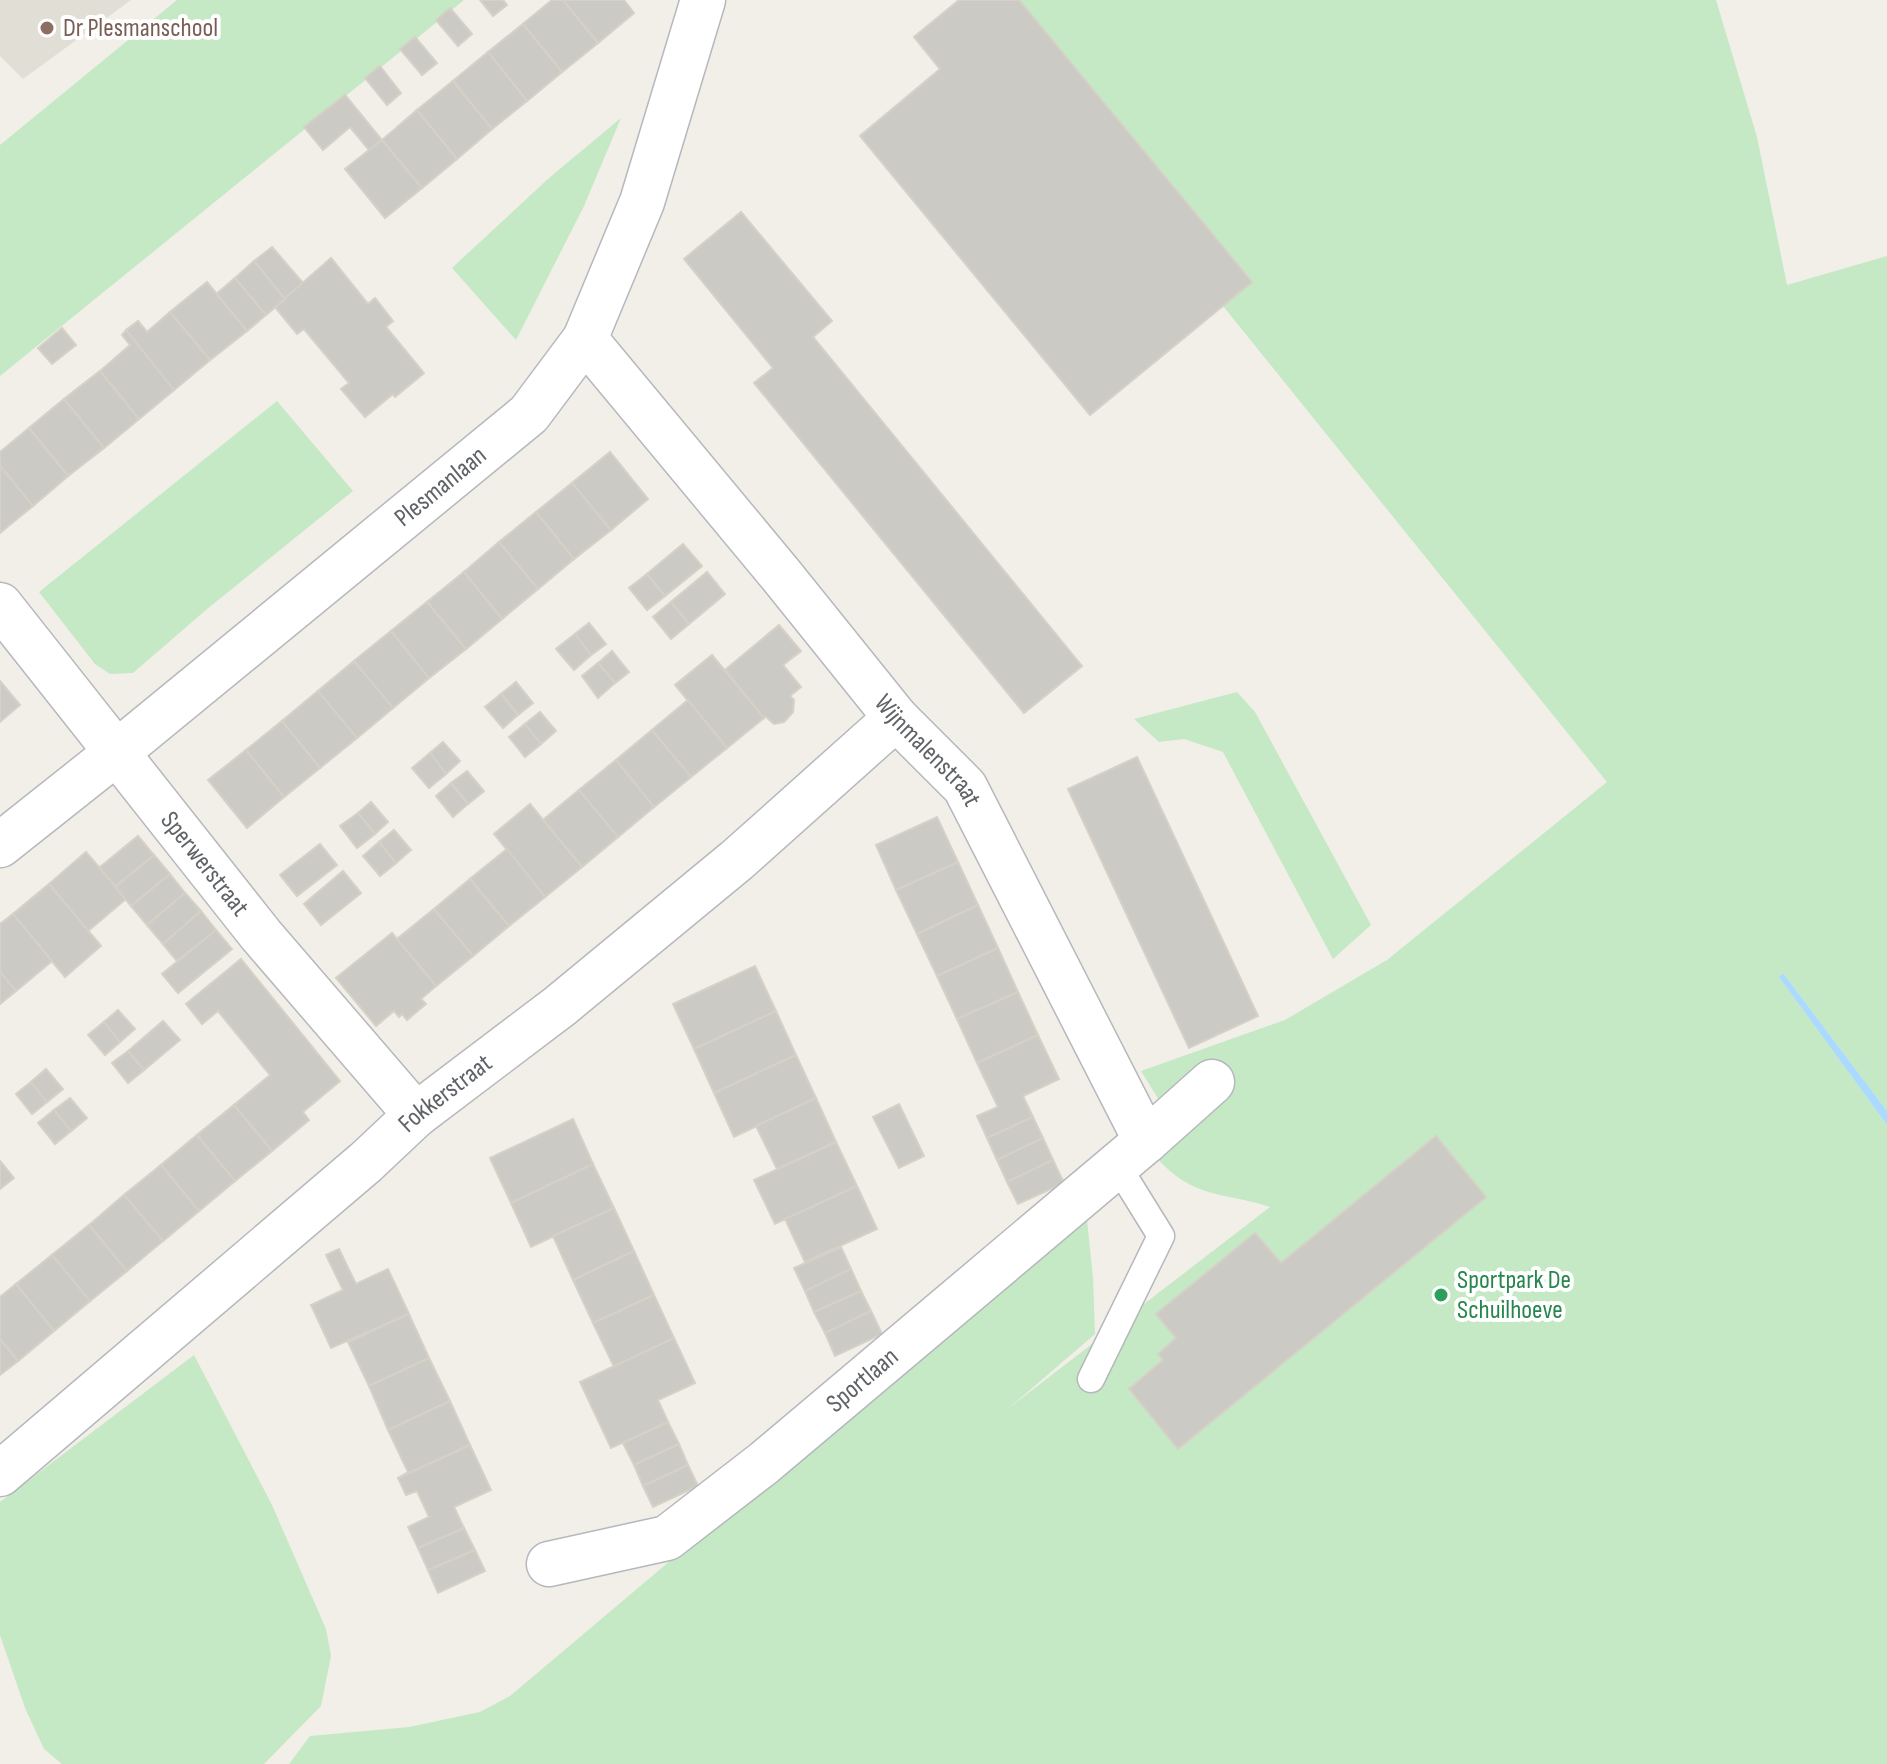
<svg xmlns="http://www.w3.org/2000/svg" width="1887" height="1764" font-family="'Sofia Sans Condensed',sans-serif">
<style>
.education{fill:#e1ded6}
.green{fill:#c5e8c5}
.water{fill:#aadaff}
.building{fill:#cccac5;stroke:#d6d1c6;stroke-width:2}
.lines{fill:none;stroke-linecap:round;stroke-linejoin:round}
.service-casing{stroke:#b5b8bc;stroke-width:29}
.minor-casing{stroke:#b5b8bc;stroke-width:47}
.service{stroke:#fff;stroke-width:26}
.minor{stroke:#fff;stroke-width:44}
.education-dot{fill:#8d6e63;stroke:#fff;stroke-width:3}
.leisure-dot{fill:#2e9e5b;stroke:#fff;stroke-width:3}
.labels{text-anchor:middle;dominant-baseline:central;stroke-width:8;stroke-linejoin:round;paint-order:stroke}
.education-label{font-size:26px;fill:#785e54;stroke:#fff;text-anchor:start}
.street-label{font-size:26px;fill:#5f6368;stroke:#fff}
.leisure-label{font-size:26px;fill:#27864d;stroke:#fff;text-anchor:start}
</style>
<rect width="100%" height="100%" fill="#f1efe8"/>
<path class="education" d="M 0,0 L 131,0 L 23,79 L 0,56 Z"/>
<g class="green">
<path d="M 177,0 L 464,0 L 0,376 L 0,145 Z"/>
<path d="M 1019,0 L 1716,0 L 1757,137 L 1787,285 L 1887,256 L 1887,1111 L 1783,973 L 1779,977 L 1887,1125 L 1887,1764 L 289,1764 L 310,1736 L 409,1727 L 480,1712 L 510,1696 L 1086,1210 L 1093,1278 L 1095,1334 L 1009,1408 L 1270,1207 C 1221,1191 1194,1200 1155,1156 L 1164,1108 L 1141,1071 L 1285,1020 L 1387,960 L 1607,782 L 1223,306 L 1251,281 Z"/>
<path d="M 621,118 L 584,206 L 516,340 L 452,268 L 549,178 Z"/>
<path d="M 277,401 L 353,491 L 207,609 L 133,673 L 110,674 L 95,664 L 39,592 Z"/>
<path d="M 1237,692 L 1255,712 L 1371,925 L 1333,959 L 1223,752 L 1184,739 L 1159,742 L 1134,719 Z"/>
<path d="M 194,1355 L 272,1505 L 326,1629 L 331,1656 L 321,1706 L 264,1764 L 62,1764 L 44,1749 L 25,1708 L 0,1635 L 0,1502 Z"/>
</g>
<path class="water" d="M 1783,973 L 1887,1111 L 1887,1125 L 1779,977 Z"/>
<g class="building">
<path d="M 480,0 L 503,0 L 507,5 L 493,16 Z"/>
<path d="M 552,0 L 563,0 L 598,43 L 562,72 L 523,24 Z"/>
<path d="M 563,0 L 624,0 L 634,13 L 598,43 Z"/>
<path d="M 959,0 L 1019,0 L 1252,282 L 1090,415 L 860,136 L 940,69 L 914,37 Z"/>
<path d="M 450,8 L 472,34 L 458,46 L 436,20 Z"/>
<path d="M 523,24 L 562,72 L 527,101 L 488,52 Z"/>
<path d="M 415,37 L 437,63 L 422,75 L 400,49 Z"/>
<path d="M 488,52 L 527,101 L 492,129 L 453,81 Z"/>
<path d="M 380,66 L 401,93 L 387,105 L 365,78 Z"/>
<path d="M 453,81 L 492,129 L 457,159 L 417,110 Z"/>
<path d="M 345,95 L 382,140 L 369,150 L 350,127 L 323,150 L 304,127 Z"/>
<path d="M 417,110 L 457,159 L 422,188 L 382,140 Z"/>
<path d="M 382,140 L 422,188 L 385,218 L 345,169 Z"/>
<path d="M 741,212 L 832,321 L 813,337 L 1082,666 L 1024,713 L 754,383 L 773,368 L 684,259 Z"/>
<path d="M 272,247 L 303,283 L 285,299 L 254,261 Z"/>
<path d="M 331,258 L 368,304 L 375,298 L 393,321 L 386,327 L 424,373 L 395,397 L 393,394 L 365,417 L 341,389 L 349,383 L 304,329 L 297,334 L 275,307 Z"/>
<path d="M 254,261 L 285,299 L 266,315 L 235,278 Z"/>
<path d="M 235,278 L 266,315 L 247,331 L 216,294 Z"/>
<path d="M 207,282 L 247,331 L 210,360 L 170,312 Z"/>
<path d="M 170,312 L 210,360 L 174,390 L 126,330 L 138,321 L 147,332 Z"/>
<path d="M 62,328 L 76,345 L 52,364 L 38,348 Z"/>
<path d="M 126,330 L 174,390 L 139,419 L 100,371 L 130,345 L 122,335 Z"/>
<path d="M 100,371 L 139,419 L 104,448 L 64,399 Z"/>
<path d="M 64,399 L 104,448 L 68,476 L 29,428 Z"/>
<path d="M 29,428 L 68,476 L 33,506 L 0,466 L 0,452 Z"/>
<path d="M 610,452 L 648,499 L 611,530 L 572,483 Z"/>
<path d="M 0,466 L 33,506 L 0,533 Z"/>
<path d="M 572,483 L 611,530 L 574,559 L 536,512 Z"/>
<path d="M 536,512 L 574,559 L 538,589 L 499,542 Z"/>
<path d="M 499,542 L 538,589 L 502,619 L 464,572 Z"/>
<path d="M 683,544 L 702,566 L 665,596 L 647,574 Z"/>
<path d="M 464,572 L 502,619 L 466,649 L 427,602 Z"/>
<path d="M 707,572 L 725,594 L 689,624 L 671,602 Z"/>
<path d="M 647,574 L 665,596 L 647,610 L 629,588 Z"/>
<path d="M 427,602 L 466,649 L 429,678 L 391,631 Z"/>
<path d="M 671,602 L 689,624 L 671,639 L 653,617 Z"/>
<path d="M 589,623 L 606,644 L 591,655 L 575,634 Z"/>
<path d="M 779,625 L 801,651 L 783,665 L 801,687 L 790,696 L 794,700 L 793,712 L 784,722 L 774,724 L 765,716 L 764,718 L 725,670 Z"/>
<path d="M 391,631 L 429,678 L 393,708 L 354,661 Z"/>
<path d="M 575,634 L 591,655 L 574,670 L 556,649 Z"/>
<path d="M 612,651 L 629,672 L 615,683 L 598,663 Z"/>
<path d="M 712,655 L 764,718 L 727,748 L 675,685 Z"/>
<path d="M 354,661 L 393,708 L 357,738 L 318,691 Z"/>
<path d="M 598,663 L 615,683 L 598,698 L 582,676 Z"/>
<path d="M 0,681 L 20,705 L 0,722 Z"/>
<path d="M 516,682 L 533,703 L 518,715 L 501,694 Z"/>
<path d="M 318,691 L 357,738 L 320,768 L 282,721 Z"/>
<path d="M 501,694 L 518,715 L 503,728 L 485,707 Z"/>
<path d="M 688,700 L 727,748 L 691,777 L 652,730 Z"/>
<path d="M 540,712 L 556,731 L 541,744 L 525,724 Z"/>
<path d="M 282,721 L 320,768 L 284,797 L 246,750 Z"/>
<path d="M 525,724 L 541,744 L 525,757 L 509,737 Z"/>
<path d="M 652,730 L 691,777 L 654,807 L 616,760 Z"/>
<path d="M 443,742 L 460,761 L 446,774 L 430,753 Z"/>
<path d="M 246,750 L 284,797 L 247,828 L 208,780 Z"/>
<path d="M 430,753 L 446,774 L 429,788 L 412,768 Z"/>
<path d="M 1137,757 L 1258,1016 L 1189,1048 L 1068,789 Z"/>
<path d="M 616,760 L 654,807 L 618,837 L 579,790 Z"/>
<path d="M 467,771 L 484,791 L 468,804 L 451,783 Z"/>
<path d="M 451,783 L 468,804 L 453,817 L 436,796 Z"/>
<path d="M 579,790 L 618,837 L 582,867 L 543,820 Z"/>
<path d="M 371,802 L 388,822 L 375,834 L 358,813 Z"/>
<path d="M 530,804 L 582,867 L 545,897 L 494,834 Z"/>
<path d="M 358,813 L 375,834 L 357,848 L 340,826 Z"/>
<path d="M 937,817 L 958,862 L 896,890 L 876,845 Z"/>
<path d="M 394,830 L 411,850 L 396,863 L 379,842 Z"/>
<path d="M 138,836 L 154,855 L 115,887 L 99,868 Z"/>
<path d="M 379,842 L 396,863 L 380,876 L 363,856 Z"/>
<path d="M 320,844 L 337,865 L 297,896 L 280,875 Z"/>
<path d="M 507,849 L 545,897 L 509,926 L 470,879 Z"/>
<path d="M 86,852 L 126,899 L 88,931 L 49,884 Z"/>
<path d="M 154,855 L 170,874 L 131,906 L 115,887 Z"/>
<path d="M 958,862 L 978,905 L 917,934 L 896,890 Z"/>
<path d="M 343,871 L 361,893 L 321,925 L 304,904 Z"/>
<path d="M 170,874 L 185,893 L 147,925 L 131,906 Z"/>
<path d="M 470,879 L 509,926 L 473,956 L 434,909 Z"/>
<path d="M 49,884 L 101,946 L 65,977 L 13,914 Z"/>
<path d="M 185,893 L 201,911 L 163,944 L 147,925 Z"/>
<path d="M 978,905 L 998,948 L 937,976 L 917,934 Z"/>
<path d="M 434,909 L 473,956 L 436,986 L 397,939 Z"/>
<path d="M 201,911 L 216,930 L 177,961 L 163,944 Z"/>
<path d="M 13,914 L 52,961 L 16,991 L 0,972 L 0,924 Z"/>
<path d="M 216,930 L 232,949 L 178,993 L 162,974 Z"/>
<path d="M 392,933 L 436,986 L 421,999 L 426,1004 L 407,1020 L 402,1014 L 399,1017 L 394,1011 L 376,1026 L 336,978 Z"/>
<path d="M 998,948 L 1018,992 L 957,1019 L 937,976 Z"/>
<path d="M 241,959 L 340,1081 L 303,1112 L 309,1120 L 272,1151 L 234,1105 L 270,1075 L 218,1011 L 202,1024 L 186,1004 Z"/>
<path d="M 755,966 L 776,1011 L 694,1049 L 673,1004 Z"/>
<path d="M 0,972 L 16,991 L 0,1004 Z"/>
<path d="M 1018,992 L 1038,1035 L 977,1063 L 957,1019 Z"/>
<path d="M 118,1010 L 135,1029 L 120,1042 L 104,1022 Z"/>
<path d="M 776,1011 L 796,1055 L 714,1093 L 694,1049 Z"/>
<path d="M 163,1021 L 180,1040 L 144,1070 L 128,1051 Z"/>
<path d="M 104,1022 L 120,1042 L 105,1055 L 88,1035 Z"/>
<path d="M 1038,1035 L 1059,1079 L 1023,1096 L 1033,1117 L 987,1138 L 977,1116 L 998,1107 L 977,1063 Z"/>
<path d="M 128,1051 L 144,1070 L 128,1083 L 112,1063 Z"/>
<path d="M 796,1055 L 816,1098 L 734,1137 L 714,1093 Z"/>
<path d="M 46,1069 L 63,1089 L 47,1102 L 31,1082 Z"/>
<path d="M 31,1082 L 47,1102 L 32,1114 L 16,1094 Z"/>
<path d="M 70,1098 L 87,1118 L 71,1131 L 54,1110 Z"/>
<path d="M 816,1098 L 836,1142 L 777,1169 L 756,1126 Z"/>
<path d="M 899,1104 L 924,1156 L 899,1168 L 873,1117 Z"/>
<path d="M 234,1105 L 272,1151 L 235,1181 L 197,1135 Z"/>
<path d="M 54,1110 L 71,1131 L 55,1144 L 38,1123 Z"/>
<path d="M 1033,1117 L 1043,1138 L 997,1160 L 987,1138 Z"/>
<path d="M 573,1119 L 593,1164 L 511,1203 L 490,1158 Z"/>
<path d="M 197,1135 L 235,1181 L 199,1211 L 161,1165 Z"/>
<path d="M 1436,1136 L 1486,1197 L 1178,1449 L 1129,1389 L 1163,1360 L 1158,1354 L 1176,1338 L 1156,1314 L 1255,1233 L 1281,1263 Z"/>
<path d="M 1043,1138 L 1053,1160 L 1007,1182 L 997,1160 Z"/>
<path d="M 836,1142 L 857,1186 L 775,1224 L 754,1180 Z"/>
<path d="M 1053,1160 L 1064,1183 L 1018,1204 L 1007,1182 Z"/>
<path d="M 0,1161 L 14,1178 L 0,1189 Z"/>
<path d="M 593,1164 L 614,1208 L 531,1247 L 511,1203 Z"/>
<path d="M 161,1165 L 199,1211 L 163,1241 L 124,1195 Z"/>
<path d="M 857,1186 L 877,1229 L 805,1262 L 785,1219 Z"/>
<path d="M 124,1195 L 163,1241 L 127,1271 L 89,1225 Z"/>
<path d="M 614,1208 L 634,1251 L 573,1280 L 553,1236 Z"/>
<path d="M 89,1225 L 127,1271 L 90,1301 L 52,1255 Z"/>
<path d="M 841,1247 L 851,1269 L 805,1291 L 794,1268 Z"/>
<path d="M 339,1249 L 356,1284 L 388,1269 L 409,1314 L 331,1348 L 311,1305 L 343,1290 L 326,1255 Z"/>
<path d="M 634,1251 L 654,1295 L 593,1323 L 573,1280 Z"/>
<path d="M 52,1255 L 90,1301 L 54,1331 L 16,1284 Z"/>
<path d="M 851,1269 L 861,1291 L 814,1312 L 805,1291 Z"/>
<path d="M 16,1284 L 54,1331 L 18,1361 L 0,1339 L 0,1297 Z"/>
<path d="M 861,1291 L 871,1311 L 825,1333 L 814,1312 Z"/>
<path d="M 654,1295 L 674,1338 L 614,1367 L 593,1323 Z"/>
<path d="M 871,1311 L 882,1334 L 835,1356 L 825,1333 Z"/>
<path d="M 409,1314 L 429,1358 L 369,1386 L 348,1342 Z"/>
<path d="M 674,1338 L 695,1383 L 658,1400 L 668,1422 L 611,1448 L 580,1382 Z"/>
<path d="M 0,1339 L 18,1361 L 0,1375 Z"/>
<path d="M 429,1358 L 450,1401 L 388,1430 L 369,1386 Z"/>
<path d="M 450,1401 L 470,1445 L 398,1478 L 408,1472 L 388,1430 Z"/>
<path d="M 668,1422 L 679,1444 L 634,1465 L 623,1443 Z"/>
<path d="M 679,1444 L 688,1465 L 643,1486 L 634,1465 Z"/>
<path d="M 470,1445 L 491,1490 L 454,1507 L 464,1528 L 418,1548 L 408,1527 L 429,1517 L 417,1491 L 406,1495 L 398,1478 Z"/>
<path d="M 688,1465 L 698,1486 L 653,1507 L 643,1486 Z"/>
<path d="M 464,1528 L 475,1550 L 428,1570 L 418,1548 Z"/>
<path d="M 475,1550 L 485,1571 L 438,1593 L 428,1570 Z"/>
</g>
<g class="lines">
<defs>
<path id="service" d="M 1091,1379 L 1161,1236 L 1117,1165"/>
<g id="minor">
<path id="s1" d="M 585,339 L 781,575 L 896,718 L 965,787 L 1146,1141 L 1212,1082"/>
<path id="s2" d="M 0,605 L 261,935 L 416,1115"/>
<path id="s3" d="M 0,845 L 116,753 L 529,414 L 585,339 L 642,202 L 703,0"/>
<path id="s4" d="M 0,1474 L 366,1162 L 416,1115 L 560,1006 L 737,860 L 896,718"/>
<path id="s5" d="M 549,1564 L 667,1538 L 764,1463 L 1146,1141"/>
</g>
</defs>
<use href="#service" class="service-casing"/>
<use href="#minor" class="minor-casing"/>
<use href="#service" class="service"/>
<use href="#minor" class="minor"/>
</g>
<circle class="education-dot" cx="47" cy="28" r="8"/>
<circle class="leisure-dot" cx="1441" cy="1295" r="8"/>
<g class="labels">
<g class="education-label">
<text x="63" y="28">Dr Plesmanschool</text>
</g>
<g class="street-label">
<text stroke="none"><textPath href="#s3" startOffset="568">Plesmanlaan</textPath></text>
<text stroke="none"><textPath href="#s1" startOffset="536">Wijnmalenstraat</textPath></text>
<text stroke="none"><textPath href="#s2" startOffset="330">Sperwerstraat</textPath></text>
<text stroke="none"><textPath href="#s4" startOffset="586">Fokkerstraat</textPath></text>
<text stroke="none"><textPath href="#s5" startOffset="372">Sportlaan</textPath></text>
</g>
<g class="leisure-label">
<text x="1457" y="1280">Sportpark De<tspan x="1457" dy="30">Schuilhoeve</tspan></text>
</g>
</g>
</svg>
